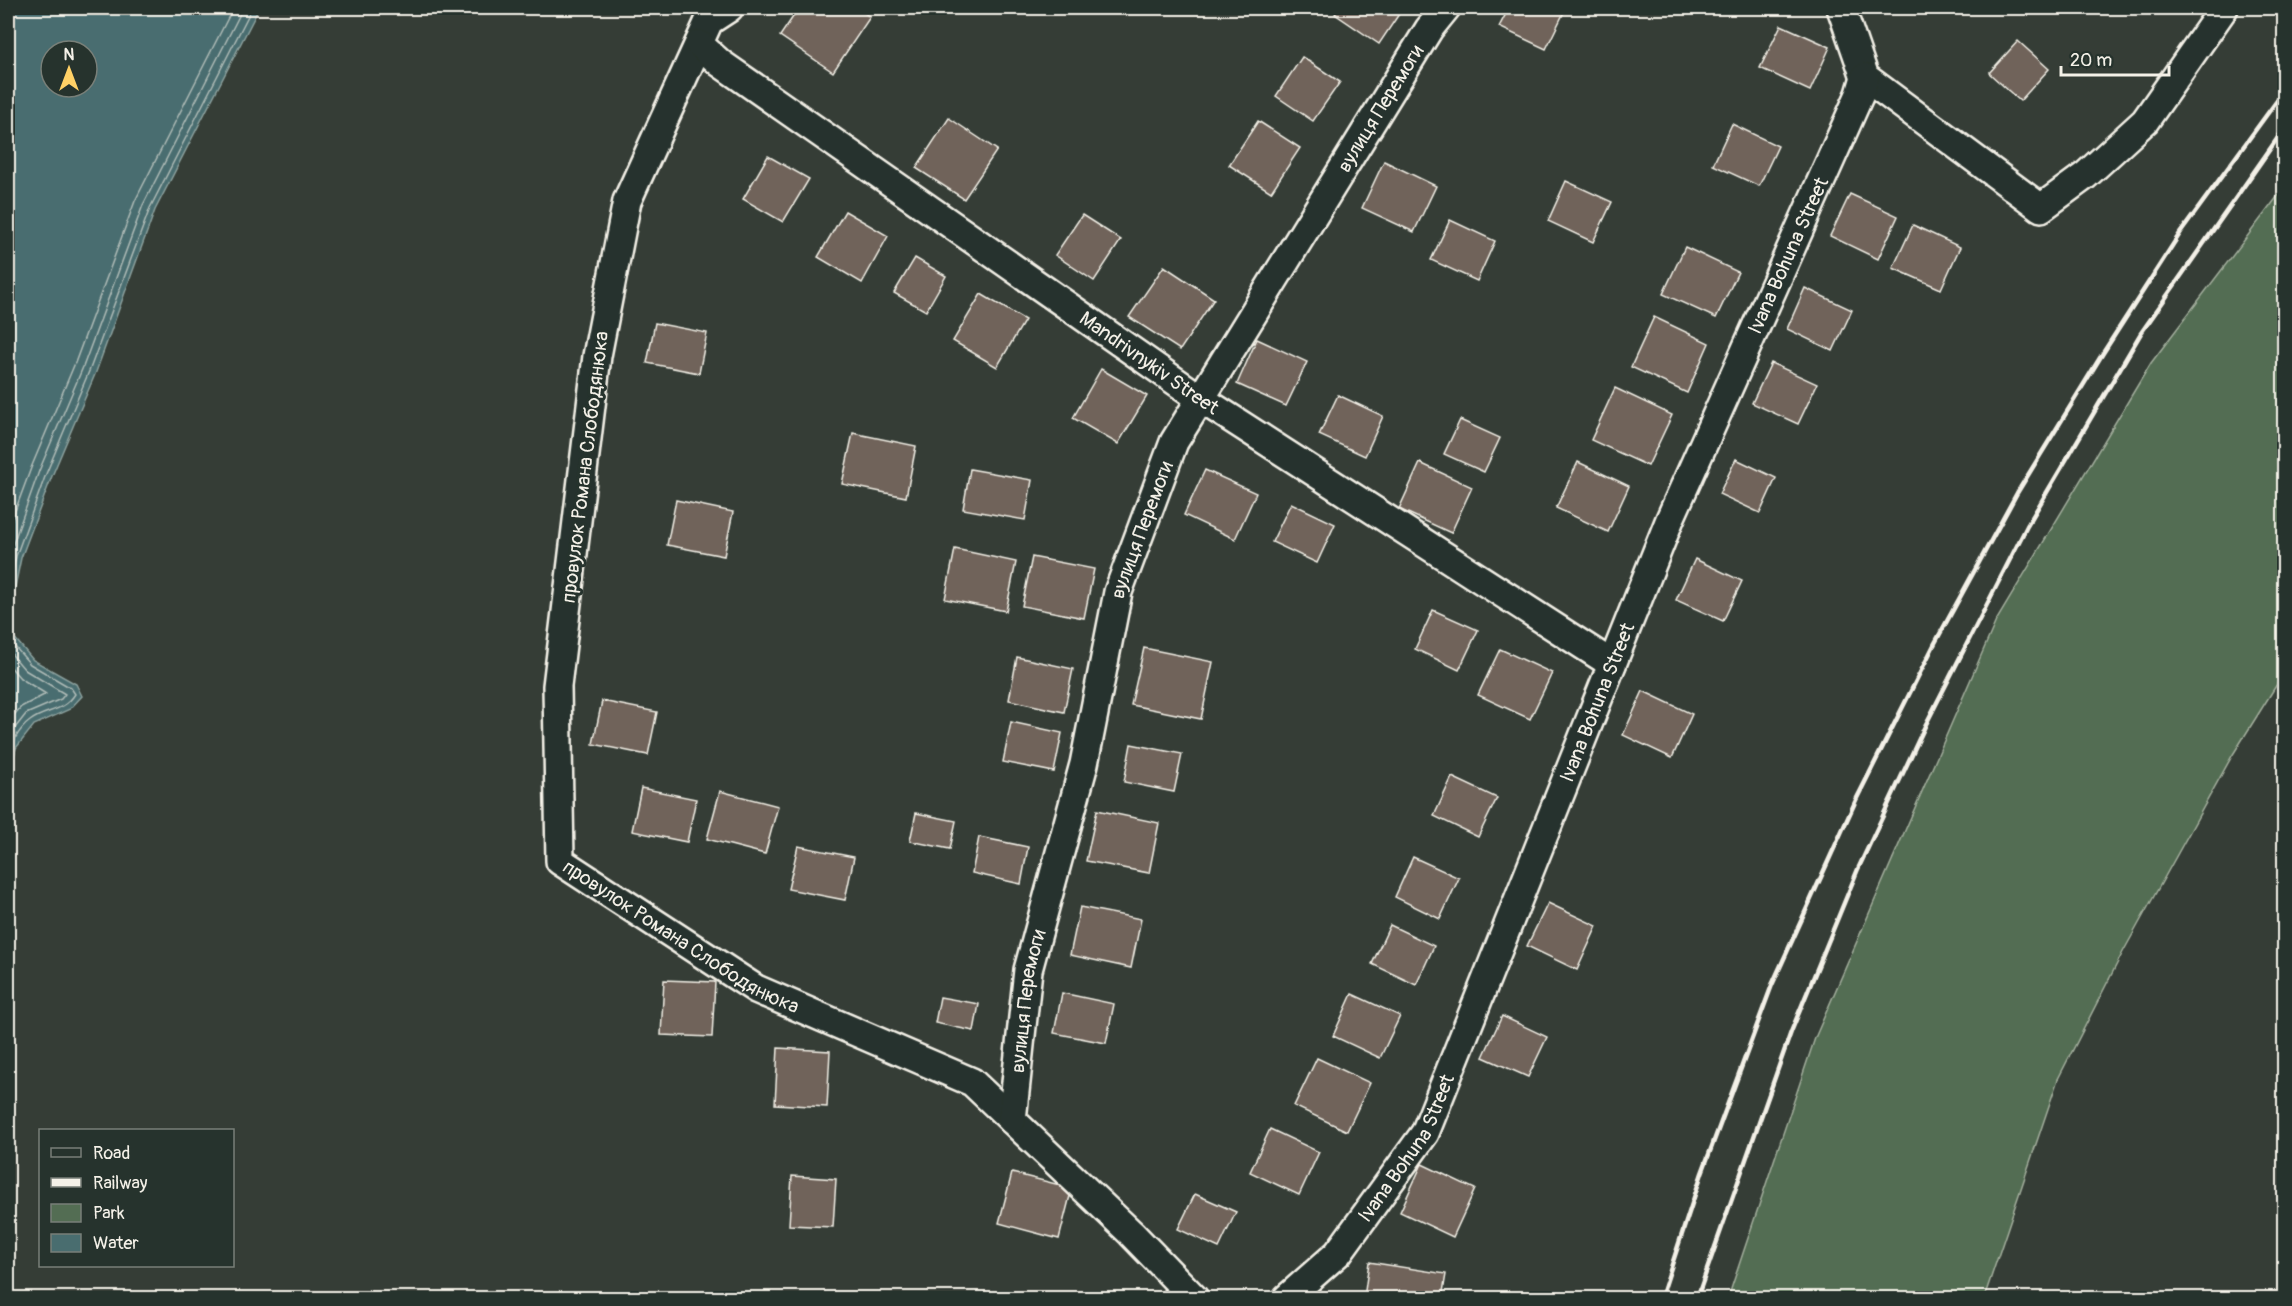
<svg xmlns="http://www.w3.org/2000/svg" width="2292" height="1306" font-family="Pangolin,sans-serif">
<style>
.green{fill:#536d53;stroke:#a4af9e;stroke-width:1.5}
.water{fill:#496d6f;stroke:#8da29f;stroke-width:1.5;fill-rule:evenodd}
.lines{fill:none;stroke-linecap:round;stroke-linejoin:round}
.shore{stroke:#b0bcb8;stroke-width:1.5}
.building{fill:#6f635a;stroke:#f4f1e8;stroke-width:1.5}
.minor-casing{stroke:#f4f1e8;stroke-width:32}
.minor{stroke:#26332d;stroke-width:27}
.rail{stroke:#f4f1e8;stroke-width:4.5}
.labels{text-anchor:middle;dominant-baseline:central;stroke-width:6;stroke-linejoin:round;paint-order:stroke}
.street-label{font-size:20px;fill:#f4f1e8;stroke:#26332d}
</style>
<rect width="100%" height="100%" fill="#353d36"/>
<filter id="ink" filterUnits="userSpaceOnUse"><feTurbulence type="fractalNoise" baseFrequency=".0167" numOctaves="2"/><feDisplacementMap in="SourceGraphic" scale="12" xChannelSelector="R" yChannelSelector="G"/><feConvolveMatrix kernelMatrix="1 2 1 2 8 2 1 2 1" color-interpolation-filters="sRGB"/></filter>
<g filter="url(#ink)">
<path class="green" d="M 2284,188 L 2284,673 L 2232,756 L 2123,952 L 2058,1079 L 1984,1298 L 1728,1298 L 1815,1038 L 1996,621 L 2151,363 Z"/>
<path class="water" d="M 8,8 L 259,8 L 155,210 L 96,372 L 52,476 L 21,558 L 11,606 L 12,635 L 33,660 L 76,684 L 82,696 L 70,709 L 34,725 L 16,748 L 8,781 ZM 51,51 L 87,51 L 87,87 L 51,87 Z"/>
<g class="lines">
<g class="shore">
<path d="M 8,530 L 31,468 L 75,363 L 135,201 L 233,8"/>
<path d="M 8,558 L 39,471 L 83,367 L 143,205 L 243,8"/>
<path d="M 8,595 L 16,556 L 46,474 L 90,369 L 150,208 L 252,8"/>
<path d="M 8,639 L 30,664 L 71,688 L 75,694 C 63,713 45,709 30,721 C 19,729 11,744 8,757"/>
<path d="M 8,650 L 25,670 L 65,694 L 61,699 L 26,714 L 8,737"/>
<path d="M 8,664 L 20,678 L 46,694 L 21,707 L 8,722"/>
</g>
</g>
<g class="building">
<path d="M 799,8 L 857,8 L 870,17 L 833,72 L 780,36 Z"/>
<path d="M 1340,8 L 1403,8 L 1379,44 L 1335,14 Z"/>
<path d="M 1509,8 L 1566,8 L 1546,49 L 1499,27 Z"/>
<path d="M 1781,25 L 1830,47 L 1810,91 L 1760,68 Z"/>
<path d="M 2018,41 L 2049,69 L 2020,101 L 1989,73 Z"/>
<path d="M 1302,57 L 1340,82 L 1313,121 L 1276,96 Z"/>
<path d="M 949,118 L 997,150 L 964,199 L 916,168 Z"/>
<path d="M 1258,121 L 1300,148 L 1271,192 L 1229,165 Z"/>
<path d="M 1732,124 L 1778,146 L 1759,186 L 1713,165 Z"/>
<path d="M 768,156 L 809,179 L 783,222 L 743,199 Z"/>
<path d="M 1384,161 L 1436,186 L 1414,232 L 1362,208 Z"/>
<path d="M 1566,181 L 1612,202 L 1593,242 L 1548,221 Z"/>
<path d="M 1850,194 L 1898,216 L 1878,259 L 1830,236 Z"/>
<path d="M 845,211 L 888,236 L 862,283 L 818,257 Z"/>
<path d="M 1082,215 L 1121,240 L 1094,281 L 1055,255 Z"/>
<path d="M 1450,220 L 1495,241 L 1477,281 L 1431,260 Z"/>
<path d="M 1913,225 L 1960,247 L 1941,289 L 1893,268 Z"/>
<path d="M 1685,247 L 1738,272 L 1716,318 L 1663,294 Z"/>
<path d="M 915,258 L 946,276 L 926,311 L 894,293 Z"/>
<path d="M 1164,266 L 1214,299 L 1180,350 L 1129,317 Z"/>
<path d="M 1805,288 L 1852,310 L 1833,351 L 1787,329 Z"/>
<path d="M 981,294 L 1025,320 L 997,367 L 953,341 Z"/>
<path d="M 1654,317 L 1709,343 L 1687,393 L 1631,367 Z"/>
<path d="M 655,323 L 707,333 L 699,373 L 647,363 Z"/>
<path d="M 1257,339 L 1307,362 L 1286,406 L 1237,384 Z"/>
<path d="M 1771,363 L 1817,384 L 1798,424 L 1752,403 Z"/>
<path d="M 1101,369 L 1147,396 L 1118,444 L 1073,418 Z"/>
<path d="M 1615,388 L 1672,415 L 1648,466 L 1591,440 Z"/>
<path d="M 1338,395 L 1383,416 L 1365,456 L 1319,435 Z"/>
<path d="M 1460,420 L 1500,438 L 1484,472 L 1444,454 Z"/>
<path d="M 853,433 L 916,446 L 906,497 L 842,484 Z"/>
<path d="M 1736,459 L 1776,478 L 1760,513 L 1719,494 Z"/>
<path d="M 1578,462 L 1629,486 L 1608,532 L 1556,508 Z"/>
<path d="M 1420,463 L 1472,487 L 1451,533 L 1399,509 Z"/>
<path d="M 970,469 L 1032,480 L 1025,520 L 963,509 Z"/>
<path d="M 1205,470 L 1256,493 L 1235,539 L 1184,515 Z"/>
<path d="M 676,500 L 733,512 L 724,556 L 667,545 Z"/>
<path d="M 1291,503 L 1335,524 L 1317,563 L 1272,542 Z"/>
<path d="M 955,549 L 1016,562 L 1006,611 L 945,599 Z"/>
<path d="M 1032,557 L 1094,569 L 1084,618 L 1022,606 Z"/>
<path d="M 1695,559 L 1742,581 L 1723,621 L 1676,600 Z"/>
<path d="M 1433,610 L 1478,630 L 1459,670 L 1415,649 Z"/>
<path d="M 1144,648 L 1213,662 L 1201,719 L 1131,705 Z"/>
<path d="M 1500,649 L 1552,673 L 1530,719 L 1478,695 Z"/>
<path d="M 1017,657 L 1073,669 L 1064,712 L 1009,700 Z"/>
<path d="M 1643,691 L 1692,714 L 1672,758 L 1623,735 Z"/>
<path d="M 602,701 L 657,712 L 648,755 L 593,744 Z"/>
<path d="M 1011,722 L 1062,733 L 1054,772 L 1003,762 Z"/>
<path d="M 1131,744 L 1182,754 L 1174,792 L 1124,782 Z"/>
<path d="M 1452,777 L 1497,798 L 1478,837 L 1434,816 Z"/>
<path d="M 641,788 L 696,799 L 687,842 L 632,831 Z"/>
<path d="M 720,791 L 778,806 L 765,854 L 707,839 Z"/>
<path d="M 1097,810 L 1159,823 L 1149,873 L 1086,861 Z"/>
<path d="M 916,813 L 956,821 L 950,849 L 910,841 Z"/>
<path d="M 979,837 L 1028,847 L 1021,884 L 972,873 Z"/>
<path d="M 798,846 L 854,857 L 845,900 L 788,889 Z"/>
<path d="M 1413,857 L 1459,878 L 1440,919 L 1395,897 Z"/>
<path d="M 1548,903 L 1597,926 L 1577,970 L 1527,946 Z"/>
<path d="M 1080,907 L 1141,919 L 1131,968 L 1070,955 Z"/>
<path d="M 1390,925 L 1434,946 L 1416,985 L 1372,964 Z"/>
<path d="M 664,980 L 715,982 L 712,1037 L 661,1035 Z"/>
<path d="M 1062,993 L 1114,1004 L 1106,1043 L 1054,1033 Z"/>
<path d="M 1352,994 L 1400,1016 L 1380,1058 L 1333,1036 Z"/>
<path d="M 940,997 L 979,1004 L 974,1031 L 935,1023 Z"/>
<path d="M 1502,1016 L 1547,1037 L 1528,1077 L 1483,1057 Z"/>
<path d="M 778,1048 L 830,1051 L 827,1107 L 775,1104 Z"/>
<path d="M 1317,1058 L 1370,1083 L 1347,1131 L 1294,1106 Z"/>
<path d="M 1270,1129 L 1319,1152 L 1299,1195 L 1250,1172 Z"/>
<path d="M 1422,1164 L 1475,1189 L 1453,1237 L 1400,1212 Z"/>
<path d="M 1012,1173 L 1072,1188 L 1059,1239 L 999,1223 Z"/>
<path d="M 792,1176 L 836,1179 L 833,1227 L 789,1225 Z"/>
<path d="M 1195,1194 L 1236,1212 L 1219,1248 L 1178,1229 Z"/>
<path d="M 1369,1262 L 1446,1274 L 1442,1298 L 1364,1298 Z"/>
</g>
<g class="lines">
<defs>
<g id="minor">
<path id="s1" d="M 729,8 L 709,21 L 627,201 L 597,356 L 557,686 L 560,861 L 756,989 L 972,1082 L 1131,1233 L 1194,1298"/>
<path d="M 1841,8 L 1865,77 L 2041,208 L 2086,175 L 2145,121 L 2224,8"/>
<path id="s2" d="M 699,44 L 720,63 L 1201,399 L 1612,664"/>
<path id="s3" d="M 1012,1120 L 1028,970 L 1084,764 L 1118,592 L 1174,442 L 1429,29 L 1446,8"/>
<path id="s4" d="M 1287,1298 L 1338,1253 L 1425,1133 L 1670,519 L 1860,94 L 1865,77"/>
</g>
</defs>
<use href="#minor" class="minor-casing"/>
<use href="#minor" class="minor"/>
<g class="rail">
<path d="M 1661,1298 L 1702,1173 L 1772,985 L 1856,800 L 1935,643 L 2017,493 L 2103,353 L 2181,232 L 2284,91"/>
<path d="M 1697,1298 L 1791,1032 L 1858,869 L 1926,724 L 2027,526 L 2141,333 L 2284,129"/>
</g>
</g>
</g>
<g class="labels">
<g class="street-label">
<text stroke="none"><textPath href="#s3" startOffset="1092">вулиця Перемоги</textPath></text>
<text stroke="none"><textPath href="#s4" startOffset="1166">Ivana Bohuna Street</textPath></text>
<text stroke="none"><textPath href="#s2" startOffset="552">Mandrivnykiv Street</textPath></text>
<text transform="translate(585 467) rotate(-83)">провулок Романа Слободянюка</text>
<text stroke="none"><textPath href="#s3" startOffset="606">вулиця Перемоги</textPath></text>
<text stroke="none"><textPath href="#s4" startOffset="680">Ivana Bohuna Street</textPath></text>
<text stroke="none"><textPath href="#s1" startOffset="1030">провулок Романа Слободянюка</textPath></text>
<text stroke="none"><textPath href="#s3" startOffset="120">вулиця Перемоги</textPath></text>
<text stroke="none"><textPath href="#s4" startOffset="194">Ivana Bohuna Street</textPath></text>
</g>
</g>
<rect width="2292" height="1306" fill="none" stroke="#26332d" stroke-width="30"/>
<rect x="15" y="15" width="2262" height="1276" fill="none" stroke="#f4f1e8" stroke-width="2" filter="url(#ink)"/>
<rect x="39" y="1129" width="195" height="138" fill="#26332d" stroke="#787f78" stroke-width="1.5"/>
<rect x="51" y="1148" width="30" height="9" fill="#26332d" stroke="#787f78" stroke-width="1.5"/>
<text x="93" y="1159" font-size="18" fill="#f4f1e8">Road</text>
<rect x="51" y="1178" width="30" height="9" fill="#f4f1e8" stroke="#787f78" stroke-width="1.5"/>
<text x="93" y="1189" font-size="18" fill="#f4f1e8">Railway</text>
<rect x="51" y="1204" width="30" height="18" fill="#536d53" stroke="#787f78" stroke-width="1.5"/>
<text x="93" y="1219" font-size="18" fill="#f4f1e8">Park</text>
<rect x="51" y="1234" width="30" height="18" fill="#496d6f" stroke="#787f78" stroke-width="1.5"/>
<text x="93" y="1249" font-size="18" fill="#f4f1e8">Water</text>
<g transform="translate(69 69)"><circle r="28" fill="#26332d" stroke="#787f78" stroke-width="1.5"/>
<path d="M0-4.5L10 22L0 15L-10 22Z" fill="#ffd166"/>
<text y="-9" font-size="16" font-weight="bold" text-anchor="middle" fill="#f4f1e8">N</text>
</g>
<path d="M2061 66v9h108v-9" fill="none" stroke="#f4f1e8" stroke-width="3"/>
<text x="2070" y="66" font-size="18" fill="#f4f1e8" stroke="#26332d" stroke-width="4.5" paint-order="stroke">20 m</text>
</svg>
